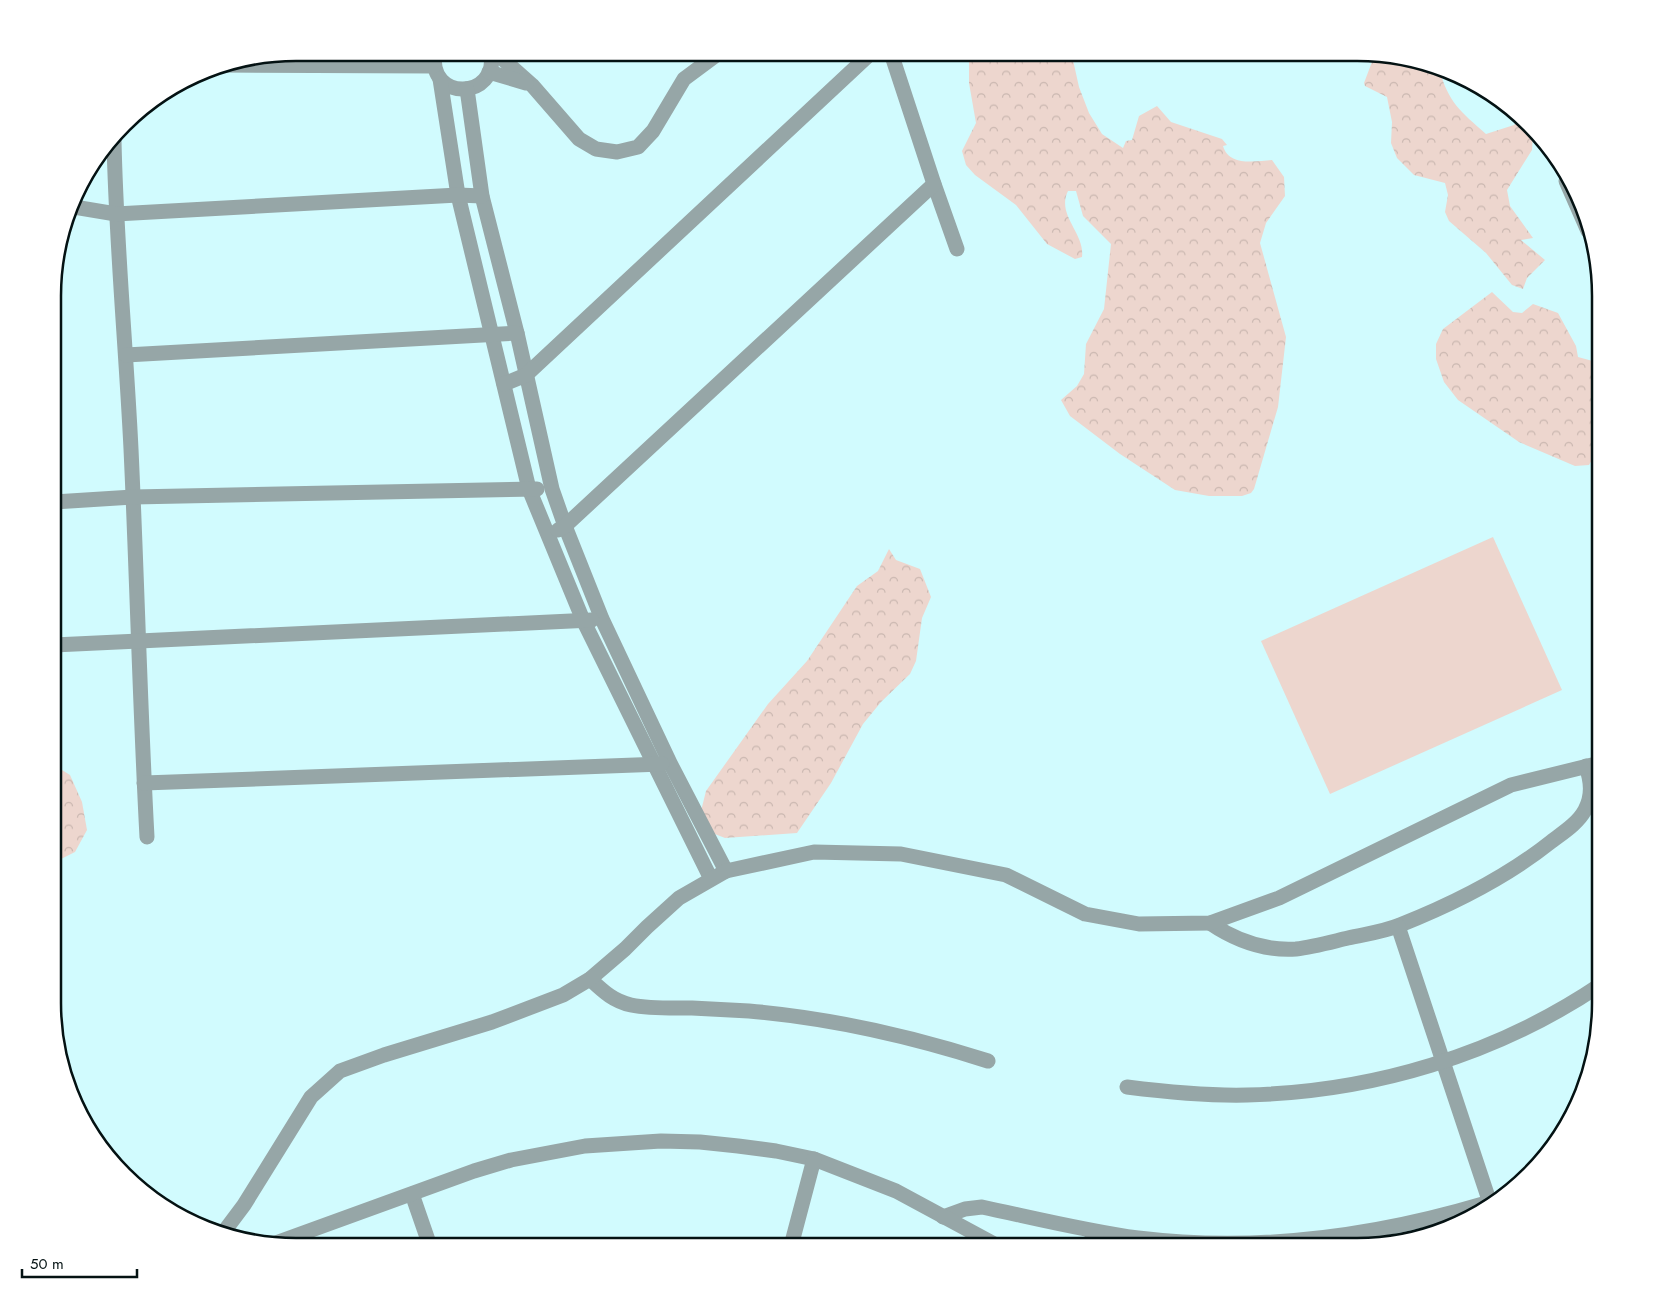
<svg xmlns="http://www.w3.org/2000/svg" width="1653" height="1299" font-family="Jost,sans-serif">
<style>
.forest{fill:url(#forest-crowns)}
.garden{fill:#edd6ce}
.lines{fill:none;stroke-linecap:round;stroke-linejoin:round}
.minor{stroke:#96a6a7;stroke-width:15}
.rim{fill:none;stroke:#041213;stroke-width:2.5}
</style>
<defs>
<pattern id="forest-crowns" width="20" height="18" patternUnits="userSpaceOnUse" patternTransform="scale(1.25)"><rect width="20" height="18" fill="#edd6ce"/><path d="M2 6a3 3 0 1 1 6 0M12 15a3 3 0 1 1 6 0" fill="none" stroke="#cab7b0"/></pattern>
</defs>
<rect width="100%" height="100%" fill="#d1fbfe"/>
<g class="forest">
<path d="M 969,53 L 1069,53 L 1073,60 L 1079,87 L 1089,113 L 1102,134 L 1123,148 L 1126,141 L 1132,140 L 1139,116 L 1157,106 L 1171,122 L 1222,139 L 1227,145 L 1223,146 C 1229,167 1256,161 1272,160 L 1284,177 L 1285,196 L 1266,223 L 1260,243 L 1286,337 L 1278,407 L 1254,489 L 1251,493 L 1242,496 L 1209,496 L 1175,490 L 1120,454 L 1070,416 L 1061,400 L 1077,386 L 1084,374 L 1086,344 L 1104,309 L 1111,244 L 1083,216 L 1076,191 L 1068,191 C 1056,215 1085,233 1082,257 L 1075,259 L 1047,244 L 1016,205 L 975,175 L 966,165 L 962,151 L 976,123 L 969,83 Z"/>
<path d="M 1375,54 L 1439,69 C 1449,103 1460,111 1486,134 L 1514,125 L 1521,117 L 1533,135 L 1532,150 L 1507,190 L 1510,206 L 1533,238 L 1521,240 L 1545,260 L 1527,278 L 1523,289 L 1512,285 L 1486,253 L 1449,221 L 1445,212 L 1448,195 L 1445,183 L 1414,175 L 1397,158 L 1391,143 L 1392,122 L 1387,97 L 1365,86 L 1364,83 Z"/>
<path d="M 1492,292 L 1513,312 L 1522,313 L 1533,304 L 1558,313 L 1576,346 L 1578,357 L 1600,363 L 1600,387 L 1598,393 L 1595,416 L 1599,447 L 1589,465 L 1575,466 L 1519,442 L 1458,400 L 1444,382 L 1436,359 L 1436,344 L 1443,329 Z"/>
<path d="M 889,549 L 896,560 L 920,569 L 931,597 L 922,618 L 916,661 L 910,674 L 881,702 L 863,724 L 831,783 L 797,833 L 725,838 L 697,827 L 706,791 L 768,704 L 807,661 L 857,586 L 878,571 Z"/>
<path d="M 54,765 L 70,775 L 82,802 L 87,830 L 75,852 L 53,863 Z"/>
</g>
<path class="garden" d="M 1493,537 L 1562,690 L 1330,794 L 1261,641 Z"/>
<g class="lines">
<g class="minor">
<path d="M 415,53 L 433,61"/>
<path d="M 435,53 C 427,102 499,100 491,53"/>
<path d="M 496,53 L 532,85 L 579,139 L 596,149 L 617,152 L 638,147 L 653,131 L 684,79 L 719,53"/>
<path d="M 891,53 L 934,184 L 957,249"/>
<path d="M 220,65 L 434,66"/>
<path d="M 489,72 L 526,83"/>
<path d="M 440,79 L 458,195 L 529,489 L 583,620 L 711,879"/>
<path d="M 467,89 L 482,196 L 517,333 L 552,489 L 565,526 L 602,619 L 670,763 L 726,871"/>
<path d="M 114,140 C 116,243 126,346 131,449 C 137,578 140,708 147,837"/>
<path d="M 1566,181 L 1588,231"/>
<path d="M 74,207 L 116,214 L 458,195 L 482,196"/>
<path d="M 126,355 L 517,333"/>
<path d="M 504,384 L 526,375 L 871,53"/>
<path d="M 54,502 L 133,497 L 537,489"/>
<path d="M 558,530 L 565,526 L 934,184"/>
<path d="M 54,645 L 592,620"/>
<path d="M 144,783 L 662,764"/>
<path d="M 1210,923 C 1235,940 1265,951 1296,949 C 1313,947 1331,942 1348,938 C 1365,934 1383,932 1400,925 C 1453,904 1507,877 1552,841 C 1564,832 1578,823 1585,810 C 1593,795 1591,781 1586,766"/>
<path d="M 1398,926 L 1489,1200"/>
<path d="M 590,979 C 603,991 613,1001 631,1005 C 651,1009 672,1008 692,1008 C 711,1009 730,1010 749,1011 C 831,1018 910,1036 988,1061"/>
<path d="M 1127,1087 C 1167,1092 1207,1096 1247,1095 C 1372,1092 1496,1055 1600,985"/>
<path d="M 412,1194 L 430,1246"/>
<path d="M 943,1217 L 965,1209 L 982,1207 C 1034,1218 1086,1231 1138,1238 C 1254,1252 1372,1237 1483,1204"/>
<path d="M 223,1233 L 244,1205 L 311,1097 L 340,1071 L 384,1055 L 492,1022 L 563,995 L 590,979 L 625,949 L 647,927 L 679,898 L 726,871 L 814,852 L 901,854 L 1006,875 L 1085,914 L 1139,924 L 1210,923 L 1279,898 L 1511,785 L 1600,763"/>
<path d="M 273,1244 L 474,1171 L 511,1160 L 585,1146 L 661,1141 L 700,1142 L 738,1146 L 776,1151 L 814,1159 L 896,1191 L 998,1246"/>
<path d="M 791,1246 L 814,1159"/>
<path d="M 1087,1246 L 1097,1232"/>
</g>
</g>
<path d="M0 0H1653V1299H0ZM296 61H1357A235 235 0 0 1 1592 296V1003A235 235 0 0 1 1357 1238H296A235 235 0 0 1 61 1003V296A235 235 0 0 1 296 61Z" fill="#fff" fill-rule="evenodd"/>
<path class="rim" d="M296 61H1357A235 235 0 0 1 1592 296V1003A235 235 0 0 1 1357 1238H296A235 235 0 0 1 61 1003V296A235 235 0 0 1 296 61Z"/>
<path d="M22 1269v8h115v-8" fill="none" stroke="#041213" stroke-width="2.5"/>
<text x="30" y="1269" font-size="15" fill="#041213" stroke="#ffffff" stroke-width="4" paint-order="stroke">50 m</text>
</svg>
